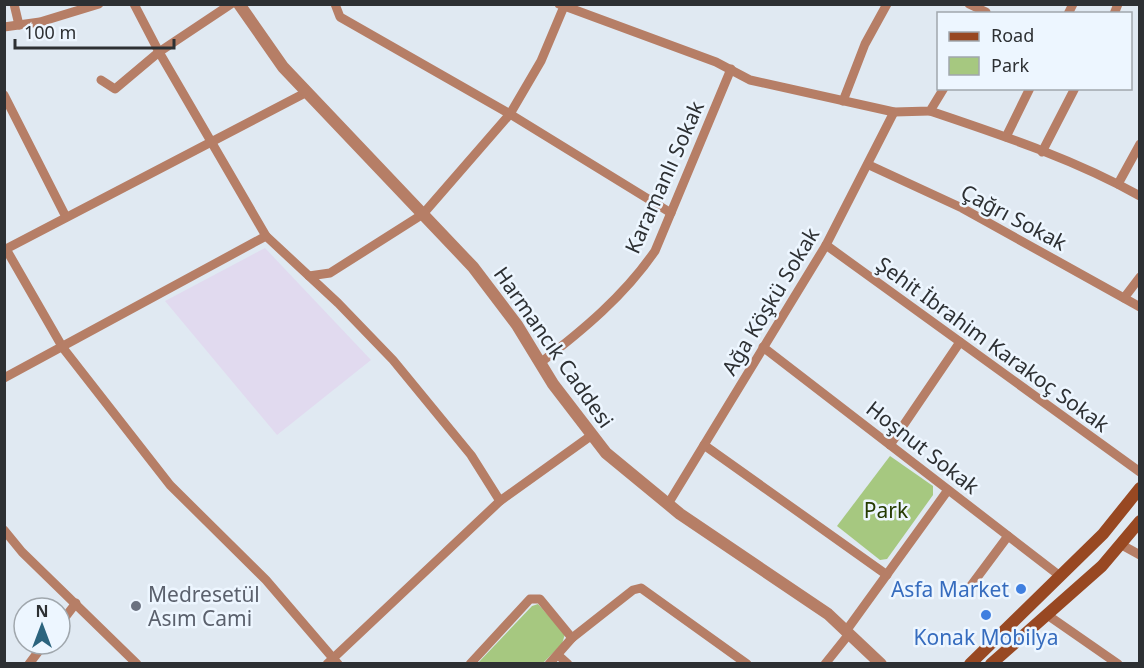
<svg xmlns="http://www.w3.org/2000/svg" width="1144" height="668" font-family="'Noto Sans',sans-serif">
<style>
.education{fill:#e1daef}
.green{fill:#a6c880}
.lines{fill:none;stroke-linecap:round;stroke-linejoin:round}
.minor{stroke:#b67e66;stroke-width:9}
.tertiary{stroke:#b67e66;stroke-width:12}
.secondary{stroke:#984822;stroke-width:12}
.shop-dot{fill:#3f7fe0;stroke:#edf6ff;stroke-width:2}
.worship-dot{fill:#6b7280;stroke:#edf6ff;stroke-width:2}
.labels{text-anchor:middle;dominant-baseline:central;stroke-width:5;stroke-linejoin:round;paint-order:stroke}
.street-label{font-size:21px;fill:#2d3033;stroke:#edf6ff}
.park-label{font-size:21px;fill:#243a00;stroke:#edf6ff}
.shop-label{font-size:21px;fill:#366cbe;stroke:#edf6ff;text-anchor:end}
.worship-label{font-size:21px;fill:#5b616d;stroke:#edf6ff;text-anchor:start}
</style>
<rect width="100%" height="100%" fill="#e0e9f2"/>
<path class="education" d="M 265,248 L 371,360 L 277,435 L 165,301 Z"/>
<g class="green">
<path d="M 890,456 L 933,486 L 933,495 L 887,559 L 880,560 L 837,526 Z"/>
<path d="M 538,604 L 565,634 L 562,644 L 543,663 L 477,664 L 532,606 Z"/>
</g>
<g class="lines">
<g class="minor">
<path d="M 14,4 L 19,25"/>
<path d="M 134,4 L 159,52 L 266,236 L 338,303 L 393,360 L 471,455 L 500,501"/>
<path d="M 335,4 L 340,17 L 510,114 L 671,213"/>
<path d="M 559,4 L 716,62 L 750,80 L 894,112 L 930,111 L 944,88"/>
<path d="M 969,4 L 986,12"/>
<path d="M 1068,14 L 1073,4"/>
<path d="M 1114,14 L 1118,4"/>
<path d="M 4,27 L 40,22 L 99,4"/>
<path d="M 101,80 L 115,89 L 159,52 L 231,4"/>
<path d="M 4,95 L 66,217"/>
<path d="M 843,101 L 865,44 L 887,4"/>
<path d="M 930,111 C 1001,135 1074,159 1140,196"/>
<path d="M 1006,137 L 1030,88"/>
<path d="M 1042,152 L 1075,88"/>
<path d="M 869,165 L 962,208 L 1140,307"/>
<path d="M 1118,184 L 1140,144"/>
<path d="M 826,245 L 1140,472"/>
<path d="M 6,249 L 63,348 L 170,485 L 266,580 L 338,664"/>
<path d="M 4,250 L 307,92"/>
<path d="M 309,276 L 330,273 L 423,214 L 510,114 L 541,61 L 565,4"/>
<path d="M 1124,298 L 1140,277"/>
<path d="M 763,347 L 1060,576"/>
<path d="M 540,363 C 583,330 624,296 655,251 L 731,69"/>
<path d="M 4,378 L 266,236"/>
<path d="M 704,445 L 887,575"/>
<path d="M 890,445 L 960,342"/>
<path d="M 668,504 L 826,245 L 894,112"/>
<path d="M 4,530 L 22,552 L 137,664"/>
<path d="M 1120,544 L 1140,555"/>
<path d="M 967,591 L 1008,536"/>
<path d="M 1046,614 L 1118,664"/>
<path d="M 60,624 L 76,603"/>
<path d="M 846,631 L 948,490"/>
<path d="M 558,655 L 568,664"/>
<path d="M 29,664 L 44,644"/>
<path d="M 327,664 L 500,501 L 592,435"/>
<path d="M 470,664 L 530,599 L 540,599 L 572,638"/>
<path d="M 549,664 L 572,638 L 633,590 L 641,588 L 747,664"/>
<path d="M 825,664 L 849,634"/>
</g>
<path class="tertiary" d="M 239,4 L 283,67 L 473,267 L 517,325 L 553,384 L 606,453 L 680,514 L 828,614 L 881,664"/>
<g class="secondary">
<path d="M 970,664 L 1103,534 L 1140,488"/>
<path d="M 991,664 L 1102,566 L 1140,521"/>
</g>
</g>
<g class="shop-dot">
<circle cx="1021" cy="589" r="6"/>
<circle cx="986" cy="615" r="6"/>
</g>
<circle class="worship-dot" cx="136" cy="606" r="6"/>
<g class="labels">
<g class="street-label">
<text transform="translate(664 177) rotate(-66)">Karamanlı Sokak</text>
<text transform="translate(1014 217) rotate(28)">Çağrı Sokak</text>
<text transform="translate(770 301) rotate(-59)">Ağa Köşkü Sokak</text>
<text transform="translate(993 344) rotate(36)">Şehit İbrahim Karakoç Sokak</text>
<text transform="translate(554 347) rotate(55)">Harmancık Caddesi</text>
<text transform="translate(923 447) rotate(38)">Hoşnut Sokak</text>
</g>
<g class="park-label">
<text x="886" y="510">Park</text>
</g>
<g class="shop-label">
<text x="1009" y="589">Asfa Market</text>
<text x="986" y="637" text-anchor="middle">Konak Mobilya</text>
</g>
<g class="worship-label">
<text x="148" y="594">Medresetül<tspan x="148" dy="24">Asım Cami</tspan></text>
</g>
</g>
<rect width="1144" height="668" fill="none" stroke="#2d3033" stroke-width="12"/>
<rect x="937" y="12" width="195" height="78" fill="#edf6ff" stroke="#a0a7ad" stroke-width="1.5"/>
<rect x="949" y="32" width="30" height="9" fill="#984822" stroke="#a0a7ad" stroke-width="1.5"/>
<text x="991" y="42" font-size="18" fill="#2d3033">Road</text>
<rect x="949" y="57" width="30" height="18" fill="#a6c880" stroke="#a0a7ad" stroke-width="1.5"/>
<text x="991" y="72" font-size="18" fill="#2d3033">Park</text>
<g transform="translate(42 626)"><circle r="28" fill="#edf6ff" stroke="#a0a7ad" stroke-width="1.5"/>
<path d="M0-4.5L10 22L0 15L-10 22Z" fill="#2c647e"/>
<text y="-9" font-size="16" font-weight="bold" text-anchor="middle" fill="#2d3033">N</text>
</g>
<path d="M15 39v9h159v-9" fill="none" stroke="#2d3033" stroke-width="3"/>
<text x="24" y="39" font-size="18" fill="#2d3033" stroke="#edf6ff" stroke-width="4.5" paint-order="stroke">100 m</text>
</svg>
